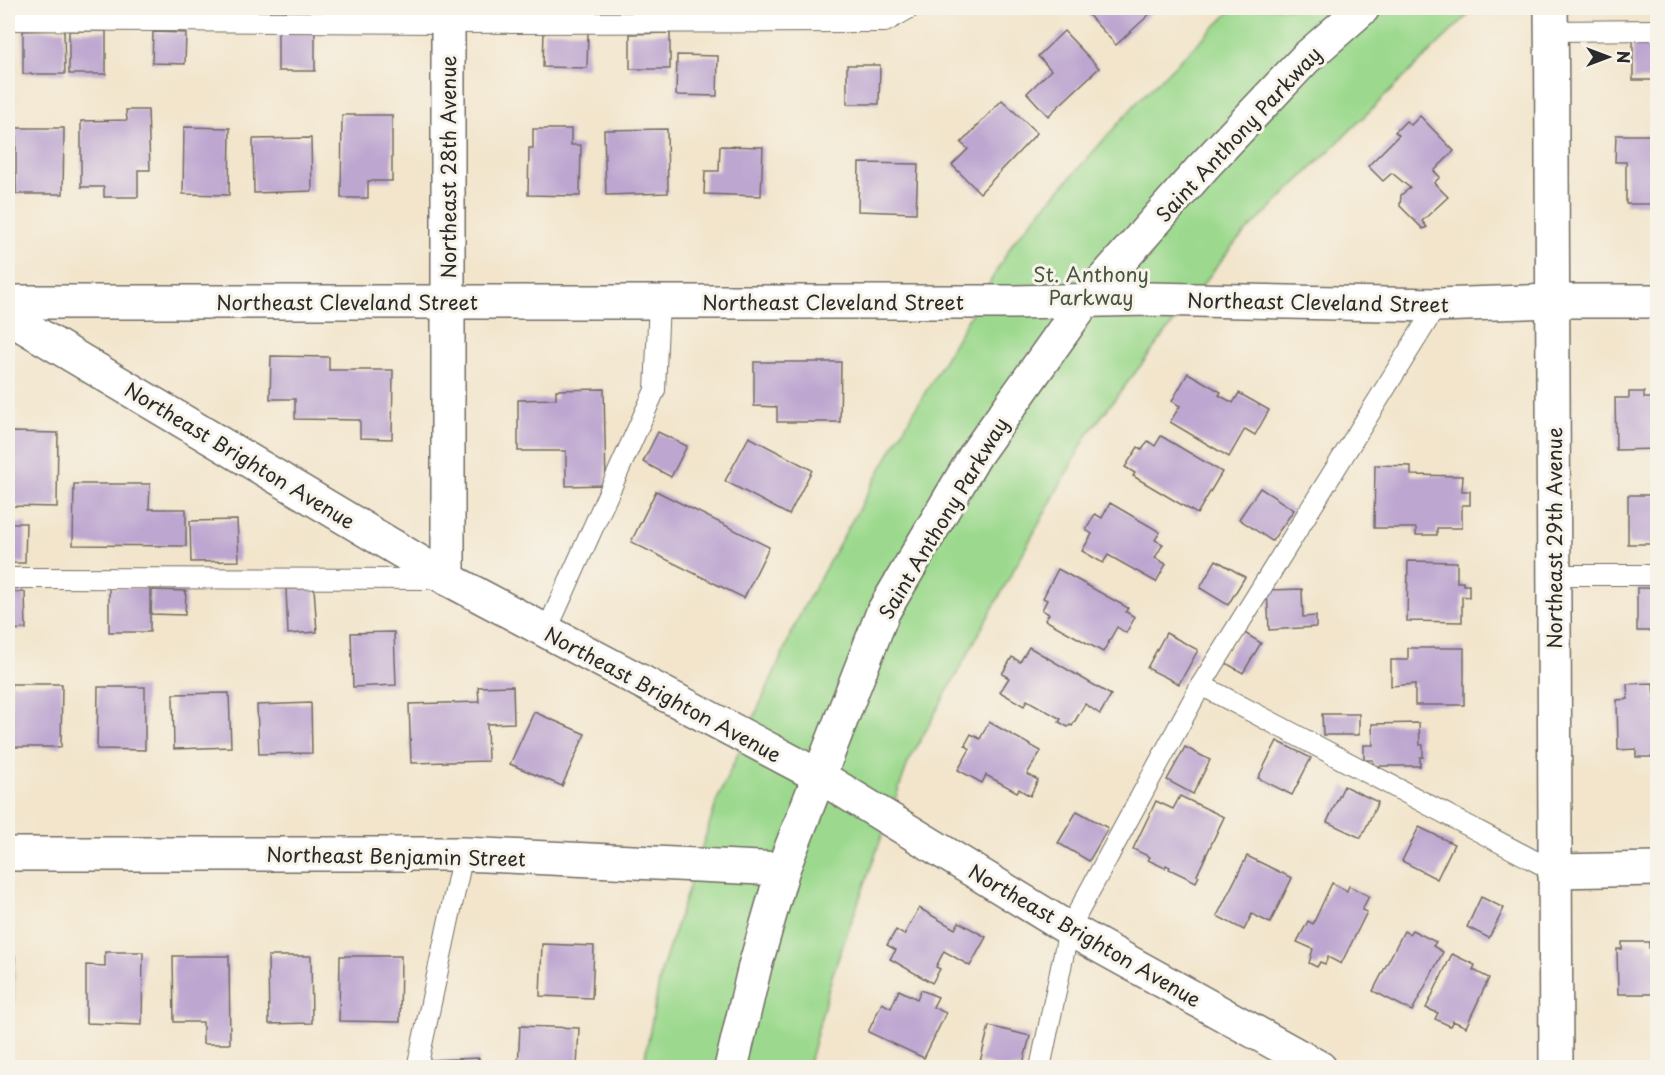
<svg xmlns="http://www.w3.org/2000/svg" width="1665" height="1075" font-family="'Playpen Sans',sans-serif">
<style>
.green{fill:#9cd98e;stroke:#64825c;stroke-width:1.5}
.building{fill:#bda6d0}
.lines{fill:none;stroke-linecap:round;stroke-linejoin:round}
.service-casing{stroke:#716c63;stroke-width:22}
.minor-casing{stroke:#716c63;stroke-width:36}
.tertiary-casing{stroke:#716c63;stroke-width:36}
.service{stroke:#fff;stroke-width:20}
.minor{stroke:#fff;stroke-width:33}
.tertiary{stroke:#fff;stroke-width:33}
.labels{text-anchor:middle;dominant-baseline:central;stroke-width:6;stroke-linejoin:round;paint-order:stroke}
.street-label{font-size:20px;fill:#2b2b2b;stroke:#f7f3e8}
.park-label{font-size:20px;fill:#475644;stroke:#f7f3e8}
</style>
<rect width="100%" height="100%" fill="#f7f3e8"/>
<filter id="ink" filterUnits="userSpaceOnUse"><feTurbulence type="fractalNoise" baseFrequency=".0167" numOctaves="2"/><feDisplacementMap in="SourceGraphic" scale="12" xChannelSelector="R" yChannelSelector="G"/><feConvolveMatrix kernelMatrix="1 2 1 2 8 2 1 2 1" color-interpolation-filters="sRGB"/></filter>
<filter id="wash" filterUnits="userSpaceOnUse"><feTurbulence type="fractalNoise" baseFrequency=".008" numOctaves="4" result="noise"/><feDisplacementMap in="SourceGraphic" scale="24" xChannelSelector="R" yChannelSelector="G"/><feGaussianBlur stdDeviation="1.35" result="paint"/><feColorMatrix in="noise" values="0 0 0 0 0 0 0 0 0 0 0 0 0 0 0 0 0 1.4 0 .05"/><feComposite in="paint" operator="in"/></filter>
<g filter="url(#wash)">
<rect width="100%" height="100%" fill="#f2e5cc"/>
<path class="green" d="M 1234,8 L 1475,8 L 1234,244 L 1088,434 L 908,763 L 832,976 L 808,1067 L 643,1068 L 661,972 L 718,798 L 802,610 L 899,437 L 1014,241 L 1140,99 Z"/>
<g id="blocks">
<g class="building">
<path d="M 1082,8 L 1148,8 L 1152,12 L 1116,45 Z"/>
<path d="M 64,30 L 65,74 L 23,74 L 23,31 Z"/>
<rect x="69" y="31" width="37" height="43"/>
<path d="M 544,31 L 588,32 L 587,68 L 543,67 Z"/>
<path d="M 1064,31 L 1099,68 L 1048,116 L 1027,93 L 1051,70 L 1038,56 Z"/>
<path d="M 153,32 L 186,33 L 185,64 L 152,63 Z"/>
<rect x="278" y="32" width="37" height="39"/>
<path d="M 670,33 L 670,69 L 630,69 L 630,34 Z"/>
<rect x="1633" y="36" width="25" height="44"/>
<path d="M 677,55 L 718,56 L 717,96 L 676,95 Z"/>
<path d="M 847,65 L 880,65 L 879,104 L 847,104 Z"/>
<path d="M 1002,100 L 1037,133 L 980,193 L 952,165 L 968,149 L 961,143 Z"/>
<path d="M 126,110 L 148,110 L 150,170 L 138,170 L 138,197 L 104,197 L 104,187 L 81,187 L 81,121 L 127,120 Z"/>
<path d="M 342,115 L 392,115 L 392,181 L 368,181 L 368,198 L 341,198 Z"/>
<path d="M 1420,116 L 1454,151 L 1434,171 L 1440,177 L 1434,183 L 1448,197 L 1422,221 L 1427,227 L 1423,229 L 1400,206 L 1401,195 L 1410,188 L 1392,173 L 1383,181 L 1368,166 L 1399,135 L 1395,132 L 1406,121 L 1411,125 Z"/>
<path d="M 184,127 L 230,128 L 229,195 L 183,194 Z"/>
<path d="M 16,128 L 64,128 L 63,194 L 16,194 Z"/>
<path d="M 533,129 L 571,129 L 571,145 L 581,145 L 580,196 L 528,195 L 529,148 L 533,148 Z"/>
<path d="M 667,129 L 668,193 L 606,195 L 604,130 Z"/>
<path d="M 1616,135 L 1658,135 L 1658,204 L 1626,204 L 1626,162 L 1615,162 Z"/>
<path d="M 311,138 L 312,191 L 254,193 L 253,139 Z"/>
<path d="M 720,146 L 763,147 L 761,196 L 704,194 L 705,171 L 719,171 Z"/>
<path d="M 859,163 L 918,164 L 916,213 L 858,211 Z"/>
<path d="M 271,356 L 329,357 L 329,370 L 393,370 L 392,439 L 360,438 L 360,420 L 295,419 L 295,399 L 270,399 Z"/>
<path d="M 754,362 L 841,362 L 840,422 L 777,422 L 777,407 L 754,406 Z"/>
<path d="M 1188,373 L 1221,392 L 1219,395 L 1233,403 L 1239,393 L 1269,410 L 1255,435 L 1245,429 L 1229,457 L 1170,422 L 1180,406 L 1172,401 Z"/>
<path d="M 604,389 L 606,485 L 566,486 L 566,451 L 518,451 L 518,400 L 556,399 L 556,390 Z"/>
<path d="M 1629,392 L 1644,392 L 1644,398 L 1658,398 L 1658,449 L 1616,450 L 1615,398 L 1629,398 Z"/>
<path d="M 11,432 L 58,433 L 57,507 L 9,506 Z"/>
<path d="M 658,432 L 687,446 L 671,477 L 643,462 Z"/>
<path d="M 1161,436 L 1222,472 L 1197,514 L 1133,476 L 1135,473 L 1125,467 L 1138,447 L 1142,450 L 1148,441 L 1155,446 Z"/>
<path d="M 749,437 L 812,470 L 789,515 L 725,481 Z"/>
<path d="M 1375,465 L 1411,466 L 1411,475 L 1463,476 L 1462,491 L 1470,491 L 1470,505 L 1462,505 L 1462,528 L 1437,528 L 1437,535 L 1416,535 L 1416,528 L 1374,528 Z"/>
<path d="M 74,484 L 150,484 L 149,509 L 186,509 L 186,546 L 73,545 Z"/>
<path d="M 1260,488 L 1294,510 L 1272,541 L 1239,519 Z"/>
<path d="M 656,491 L 769,547 L 744,598 L 631,542 Z"/>
<rect x="1628" y="495" width="30" height="49"/>
<path d="M 1110,503 L 1160,532 L 1155,540 L 1163,544 L 1155,558 L 1166,564 L 1156,582 L 1108,555 L 1103,563 L 1082,551 L 1092,534 L 1086,530 L 1095,514 L 1102,518 Z"/>
<path d="M 237,520 L 239,561 L 191,562 L 190,521 Z"/>
<path d="M 8,523 L 26,523 L 25,563 L 8,563 Z"/>
<path d="M 1216,560 L 1245,577 L 1228,605 L 1200,588 Z"/>
<path d="M 1408,561 L 1457,562 L 1457,582 L 1463,582 L 1463,585 L 1469,585 L 1469,597 L 1462,596 L 1462,622 L 1407,621 Z"/>
<path d="M 1058,569 L 1128,608 L 1126,612 L 1135,617 L 1126,633 L 1117,627 L 1103,652 L 1045,620 L 1049,614 L 1042,610 L 1047,600 L 1043,598 Z"/>
<rect x="109" y="588" width="41" height="44"/>
<path d="M 314,588 L 317,632 L 288,634 L 286,589 Z"/>
<rect x="1637" y="588" width="21" height="43"/>
<path d="M 1302,589 L 1303,617 L 1316,616 L 1316,627 L 1269,630 L 1267,590 Z"/>
<path d="M 152,590 L 186,591 L 185,615 L 151,614 Z"/>
<path d="M 8,592 L 25,592 L 26,629 L 8,630 Z"/>
<path d="M 394,632 L 396,685 L 353,687 L 351,633 Z"/>
<path d="M 1243,632 L 1261,643 L 1243,673 L 1224,662 Z"/>
<path d="M 1166,633 L 1198,650 L 1179,684 L 1147,668 Z"/>
<path d="M 1029,647 L 1111,695 L 1100,714 L 1085,704 L 1072,726 L 1070,725 L 1068,727 L 1059,722 L 1061,719 L 1027,700 L 1024,706 L 1000,692 L 1009,678 L 1002,674 L 1012,657 L 1020,662 Z"/>
<path d="M 1408,648 L 1464,648 L 1464,705 L 1415,705 L 1415,684 L 1391,686 L 1391,660 L 1408,660 Z"/>
<path d="M 1653,683 L 1654,700 L 1658,700 L 1658,757 L 1636,757 L 1636,749 L 1618,750 L 1617,700 L 1628,699 L 1627,684 Z"/>
<path d="M 11,684 L 62,684 L 61,747 L 11,747 Z"/>
<path d="M 513,686 L 514,723 L 487,724 L 488,761 L 411,763 L 409,704 L 479,702 L 478,687 Z"/>
<path d="M 98,687 L 145,687 L 145,750 L 97,749 Z"/>
<path d="M 229,693 L 231,747 L 174,749 L 173,694 Z"/>
<path d="M 311,703 L 312,753 L 259,754 L 257,705 Z"/>
<path d="M 534,712 L 585,734 L 562,786 L 510,764 Z"/>
<path d="M 1322,714 L 1359,714 L 1359,735 L 1323,735 Z"/>
<path d="M 989,722 L 1041,751 L 1027,774 L 1038,780 L 1030,796 L 1019,789 L 1017,792 L 986,775 L 982,783 L 958,770 L 970,749 L 965,745 L 971,734 L 980,739 Z"/>
<path d="M 1419,723 L 1420,745 L 1423,745 L 1423,757 L 1420,757 L 1420,766 L 1373,766 L 1373,760 L 1364,760 L 1364,745 L 1373,745 L 1372,724 Z"/>
<path d="M 1277,741 L 1311,758 L 1292,795 L 1258,778 Z"/>
<path d="M 1185,747 L 1210,760 L 1193,794 L 1167,780 Z"/>
<path d="M 1344,786 L 1378,802 L 1361,838 L 1327,822 Z"/>
<path d="M 1180,796 L 1224,817 L 1197,875 L 1199,876 L 1196,882 L 1169,869 L 1170,867 L 1166,865 L 1165,868 L 1148,860 L 1150,857 L 1133,849 L 1156,801 L 1173,809 Z"/>
<path d="M 1077,811 L 1108,828 L 1089,861 L 1058,843 Z"/>
<path d="M 1419,827 L 1454,844 L 1437,879 L 1402,861 Z"/>
<path d="M 1247,856 L 1292,878 L 1270,923 L 1252,914 L 1244,930 L 1217,916 Z"/>
<path d="M 1332,883 L 1347,891 L 1349,886 L 1369,896 L 1362,910 L 1367,912 L 1341,964 L 1328,957 L 1325,964 L 1320,962 L 1317,967 L 1309,963 L 1313,949 L 1297,942 L 1308,921 L 1313,924 Z"/>
<path d="M 1481,897 L 1504,908 L 1489,938 L 1467,927 Z"/>
<path d="M 919,908 L 955,929 L 959,922 L 986,937 L 970,966 L 944,951 L 936,967 L 940,969 L 932,983 L 890,959 L 896,950 L 887,945 L 896,930 L 904,935 Z"/>
<path d="M 1412,930 L 1436,942 L 1433,946 L 1443,952 L 1412,1011 L 1373,991 L 1404,931 L 1409,934 Z"/>
<path d="M 1622,942 L 1649,942 L 1649,948 L 1658,948 L 1658,994 L 1618,994 L 1617,949 L 1622,949 Z"/>
<path d="M 542,944 L 594,946 L 592,998 L 540,996 Z"/>
<path d="M 105,952 L 143,952 L 142,1025 L 86,1023 L 86,965 L 105,966 Z"/>
<path d="M 1452,954 L 1475,965 L 1473,970 L 1489,978 L 1466,1027 L 1453,1021 L 1450,1026 L 1435,1019 L 1438,1013 L 1426,1008 Z"/>
<path d="M 8,956 L 15,956 L 14,1005 L 8,1005 Z"/>
<path d="M 173,956 L 229,956 L 230,1044 L 203,1044 L 203,1022 L 174,1022 Z"/>
<path d="M 268,956 L 311,956 L 312,1023 L 269,1024 Z"/>
<path d="M 340,956 L 401,956 L 400,1022 L 339,1021 Z"/>
<path d="M 899,990 L 917,999 L 921,990 L 938,997 L 933,1007 L 946,1013 L 924,1058 L 868,1032 L 882,1003 L 891,1008 Z"/>
<path d="M 520,1026 L 579,1028 L 577,1068 L 518,1068 Z"/>
<path d="M 989,1026 L 1030,1036 L 1022,1068 L 1003,1068 L 980,1062 Z"/>
<path d="M 479,1058 L 479,1068 L 431,1068 L 431,1060 Z"/>
</g>
</g>
</g>
<g filter="url(#ink)">
<use href="#blocks" fill-opacity="0" stroke="#716c63" stroke-width="1.5"/>
<g class="lines">
<defs>
<g id="service">
<path d="M 8,20 L 448,23 L 885,22 L 910,8"/>
<path d="M 1551,31 L 1658,30"/>
<path d="M 1555,575 L 1658,575"/>
<path d="M 8,578 L 443,579"/>
<path d="M 546,632 L 655,390 L 659,302"/>
<path d="M 1201,685 L 1554,871"/>
<path d="M 417,1068 L 463,854"/>
<path d="M 1040,1068 L 1069,929 L 1201,685 L 1437,305"/>
</g>
<g id="minor">
<path d="M 8,302 L 1015,302 L 1148,299 L 1437,305 L 1553,301 L 1658,301"/>
<path d="M 8,317 L 448,579 L 819,776 L 1069,929 L 1320,1068"/>
<path d="M 448,579 L 448,8"/>
<path d="M 8,854 L 463,854 L 783,869"/>
<path d="M 1554,871 L 1658,869"/>
</g>
<g id="tertiary">
<path d="M 1551,8 C 1555,361 1552,714 1556,1068"/>
<path d="M 731,1068 L 755,966 L 783,869 L 883,612 L 976,454 L 1084,302 L 1203,167 L 1306,58 L 1363,8"/>
</g>
</defs>
<use href="#service" class="service-casing"/>
<use href="#minor" class="minor-casing"/>
<use href="#tertiary" class="tertiary-casing"/>
<use href="#service" class="service"/>
<use href="#minor" class="minor"/>
<use href="#tertiary" class="tertiary"/>
</g>
</g>
<g class="labels">
<g class="street-label">
<text transform="translate(1238 134) rotate(-47)">Saint Anthony Parkway</text>
<text transform="translate(448 167) rotate(-90)">Northeast 28th Avenue</text>
<text x="347" y="302">Northeast Cleveland Street</text>
<text x="833" y="302">Northeast Cleveland Street</text>
<text transform="translate(1318 302) rotate(1)">Northeast Cleveland Street</text>
<text transform="translate(240 455) rotate(31)">Northeast Brighton Avenue</text>
<text transform="translate(943 518) rotate(-59)">Saint Anthony Parkway</text>
<text transform="translate(1554 538) rotate(-90)">Northeast 29th Avenue</text>
<text transform="translate(663 694) rotate(28)">Northeast Brighton Avenue</text>
<text transform="translate(396 856) rotate(1)">Northeast Benjamin Street</text>
<text transform="translate(1085 935) rotate(30)">Northeast Brighton Avenue</text>
</g>
<g class="park-label">
<text x="1091" y="274">St. Anthony<tspan x="1091" dy="23">Parkway</tspan></text>
</g>
</g>
<rect width="1665" height="1075" fill="none" stroke="#f7f3e8" stroke-width="30"/>
<g transform="translate(1608 57) rotate(90)" stroke="#f7f3e8" stroke-width="4.5" paint-order="stroke">
<path d="M0-4.5L10 22L0 15L-10 22Z" fill="#2b2b2b"/>
<text y="-9" font-size="16" font-weight="bold" text-anchor="middle" fill="#2b2b2b">N</text>
</g>
</svg>
